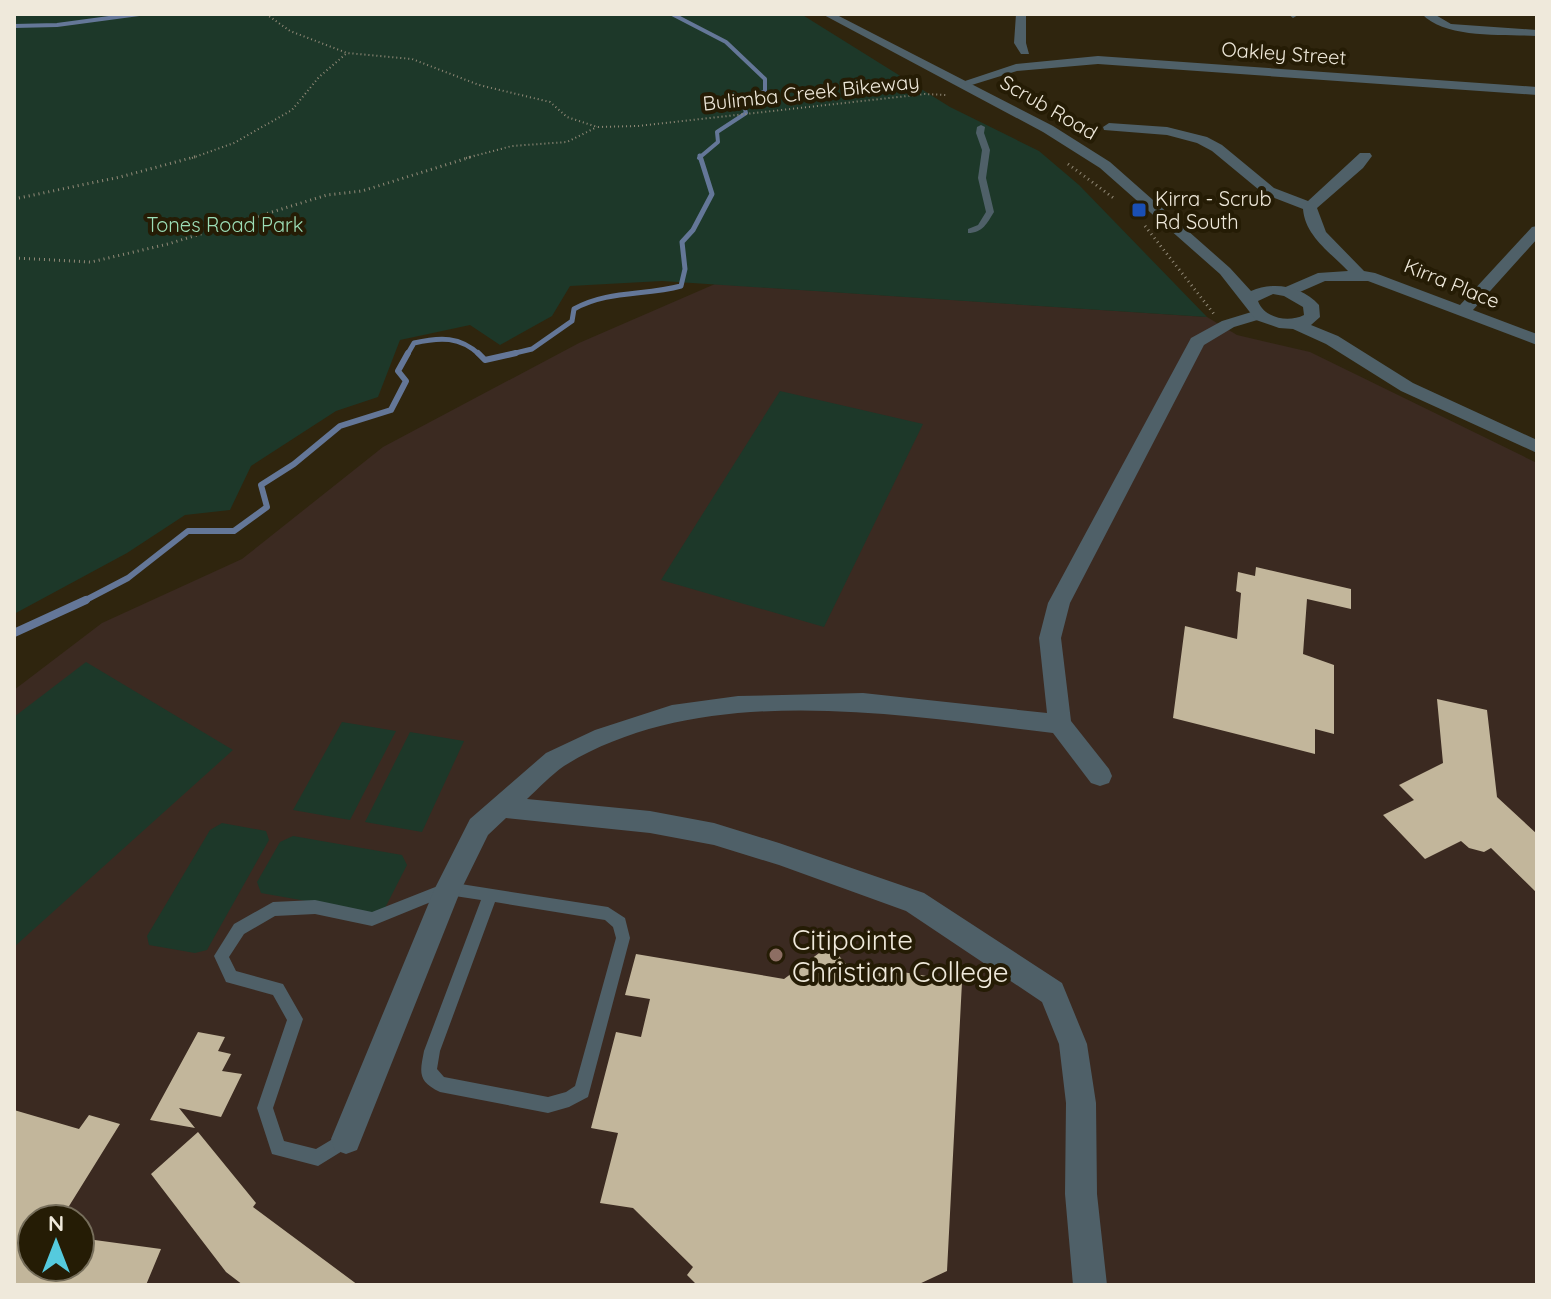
<svg xmlns="http://www.w3.org/2000/svg" width="1551" height="1299" font-family="Quicksand,sans-serif">
<style>
.education{fill:#3b2a21;fill-rule:evenodd}
.green{fill:#1d3829}
.lines{fill:none;stroke-linecap:round;stroke-linejoin:round}
.stream-far3{stroke:#647798;stroke-width:4}
.stream-far2{stroke:#647798;stroke-width:5}
.stream-far1{stroke:#647798;stroke-width:6}
.stream{stroke:#647798;stroke-width:8}
.building{fill:#c2b69b}
.path-far1{stroke:#928a78;stroke-width:2;stroke-dasharray:1 3;stroke-linecap:butt}
.path{stroke:#928a78;stroke-width:3;stroke-dasharray:1 4;stroke-linecap:butt}
.service{fill:#4f6068;fill-rule:evenodd}
.minor{fill:#4f6068;fill-rule:evenodd}
.tertiary{fill:#4f6068;fill-rule:evenodd}
.transit-dot{fill:#1a4fb4;stroke:#251c05;stroke-width:3}
.education-dot{fill:#8d6e63;stroke:#251c05;stroke-width:3}
.labels{text-anchor:middle;dominant-baseline:central;stroke-width:8;stroke-linejoin:round;paint-order:stroke}
.far-street-label{font-size:20px;fill:#efe9db;stroke:#251c05}
.far-poi-label{font-size:20px;fill:#efe9db;stroke:#251c05;text-anchor:start}
.far-park-label{font-size:20px;fill:#9cdeb7;stroke:#251c05}
.near-poi-label{font-size:28px;fill:#efe9db;stroke:#251c05;text-anchor:start}
</style>
<rect width="100%" height="100%" fill="#2f250e"/>
<path class="education" d="M 715,284 L 1207,317 L 1237,335 L 1310,352 L 1537,463 L 1537,1285 L 14,1285 L 14,690 L 102,623 L 242,559 L 383,447 L 579,343 ZM 32,1219 L 80,1219 L 80,1267 L 32,1267 Z"/>
<g class="green">
<path d="M 14,14 L 801,14 L 950,107 L 1039,151 L 1079,185 L 1207,317 L 662,281 L 570,286 L 552,316 L 500,345 L 470,325 L 400,340 L 378,397 L 336,411 L 251,466 L 230,510 L 185,515 L 127,553 L 14,614 Z"/>
<path d="M 780,391 L 923,424 L 824,627 L 661,580 Z"/>
<path d="M 86,662 L 233,750 L 14,947 L 14,717 Z"/>
<path d="M 342,722 L 396,731 L 350,820 L 293,810 Z"/>
<path d="M 410,732 L 464,741 L 422,832 L 365,822 Z"/>
<path d="M 222,823 L 266,831 L 269,840 L 207,950 L 195,953 L 149,945 L 147,936 L 210,830 Z"/>
<path d="M 293,836 L 402,855 L 407,865 L 385,908 L 374,913 L 261,893 L 257,882 L 280,842 Z"/>
</g>
<g class="lines">
<g class="stream-far3">
<path d="M 672,14 L 726,42 L 765,79 L 765,91 L 743,102 L 746,113 L 717,132 L 718,142 L 699,158"/>
<path d="M 14,26 L 57,25 L 139,14"/>
</g>
<g class="stream-far2">
<path d="M 407,355 L 414,343 C 440,337 460,336 480,355"/>
<path d="M 507,355 L 532,349 L 572,321 L 574,309 C 608,290 645,296 681,286 L 685,269 L 682,242 L 693,230 L 712,194 L 700,156"/>
</g>
<g class="stream-far1">
<path d="M 478,353 L 485,360 L 516,353"/>
<path d="M 82,602 L 128,578 L 188,531 L 234,531 L 267,507 L 261,485 L 294,464 L 340,426 L 391,410 L 406,381 L 398,371 L 408,353"/>
</g>
<path class="stream" d="M 14,633 L 86,600"/>
</g>
<g class="building">
<path d="M 1256,567 L 1351,589 L 1351,609 L 1307,599 L 1303,654 L 1334,665 L 1334,734 L 1315,729 L 1315,754 L 1173,718 L 1185,626 L 1237,639 L 1241,593 L 1236,591 L 1238,572 L 1255,576 Z"/>
<path d="M 1437,699 L 1487,710 L 1497,797 L 1537,834 L 1537,893 L 1491,848 L 1484,852 L 1469,848 L 1461,841 L 1425,859 L 1383,815 L 1414,800 L 1399,785 L 1443,763 Z"/>
<path d="M 830,945 L 854,974 L 867,966 L 962,982 L 947,1271 L 917,1285 L 697,1285 L 687,1275 L 693,1267 L 633,1208 L 600,1203 L 618,1133 L 591,1128 L 616,1032 L 641,1037 L 650,999 L 625,995 L 636,954 L 784,979 Z"/>
<path d="M 198,1032 L 225,1037 L 218,1051 L 231,1054 L 222,1071 L 242,1074 L 221,1117 L 179,1108 L 195,1128 L 150,1120 Z"/>
<path d="M 14,1110 L 79,1129 L 89,1115 L 120,1124 L 61,1219 L 32,1219 L 32,1267 L 80,1267 L 80,1238 L 161,1249 L 146,1285 L 14,1285 Z"/>
<path d="M 198,1132 L 256,1203 L 253,1207 L 358,1285 L 243,1285 L 226,1272 L 151,1174 Z"/>
</g>
<g class="lines">
<g class="path-far1">
<path d="M 266,14 L 290,31 L 347,53 L 412,59 L 479,85 L 550,102 L 567,117 L 597,127 L 638,126 L 925,94 L 946,95"/>
<path d="M 192,158 L 234,143 L 292,110 L 319,77 L 347,53"/>
<path d="M 466,158 L 512,146 L 567,142 L 597,127"/>
</g>
<g class="path">
<path d="M 1068,164 L 1115,199"/>
<path d="M 14,199 L 120,177 L 198,156"/>
<path d="M 1145,226 L 1214,314"/>
<path d="M 14,258 L 91,262 L 168,244 L 327,195 L 362,191 L 474,156"/>
</g>
<g class="service">
<path d="M 981,125 L 985,127 L 984,133 L 990,150 L 986,178 L 994,212 C 987,223 983,233 968,233 L 968,229 L 978,225 L 986,212 L 978,178 L 982,150 L 976,133 L 977,127 Z"/>
<path d="M 448,882 L 608,907 L 625,918 L 630,938 L 588,1097 L 569,1107 L 548,1113 L 440,1092 C 417,1081 420,1072 424,1051 L 481,900 L 448,895 L 372,926 L 315,914 L 275,916 L 244,934 L 229,957 L 236,971 L 283,984 L 303,1019 L 273,1108 L 284,1141 L 316,1149 L 346,1131 L 352,1133 L 354,1139 L 352,1145 L 318,1166 L 272,1154 L 257,1108 L 287,1020 L 273,995 L 226,982 L 214,956 L 234,924 L 273,902 L 315,900 L 372,912 ZM 495,902 L 605,920 L 613,927 L 616,938 L 575,1086 L 566,1092 L 548,1097 L 444,1077 L 437,1069 L 440,1051 Z"/>
</g>
<g class="minor">
<path d="M 1016,14 L 1026,14 L 1026,43 L 1029,54 L 1021,54 L 1014,43 Z"/>
<path d="M 1288,14 L 1298,14 L 1298,15 L 1293,18 Z"/>
<path d="M 1422,14 L 1434,14 L 1451,24 L 1537,30 L 1537,36 C 1503,34 1445,39 1422,14 Z"/>
<path d="M 1098,56 L 1537,87 L 1537,95 L 1098,64 L 1017,71 L 962,88 L 956,84 L 1016,64 Z"/>
<path d="M 1109,123 L 1167,127 L 1207,137 L 1222,145 L 1274,188 L 1308,201 L 1360,153 L 1370,153 L 1372,156 L 1363,168 L 1317,208 L 1326,232 L 1364,271 L 1375,273 L 1460,305 L 1532,227 L 1537,226 L 1537,239 L 1473,310 L 1537,334 L 1537,345 L 1368,281 L 1325,281 L 1293,295 L 1281,295 L 1281,289 L 1318,273 L 1348,271 C 1331,253 1305,236 1303,209 L 1264,194 L 1212,151 L 1197,143 L 1167,135 L 1104,130 L 1103,127 Z"/>
<path d="M 1258,310 L 1264,312 L 1264,318 L 1234,327 L 1204,345 L 1070,603 L 1061,638 L 1071,721 L 1109,769 L 1112,776 L 1109,783 L 1100,786 L 1091,783 L 1053,733 C 899,715 704,680 564,766 C 551,775 539,788 527,799 L 650,811 L 714,823 L 779,843 L 924,893 L 1062,983 L 1087,1044 L 1096,1103 L 1097,1194 L 1107,1285 L 1073,1285 L 1065,1194 L 1066,1103 L 1059,1044 L 1042,1002 L 906,911 L 779,865 L 714,845 L 650,833 L 506,818 L 488,835 L 460,892 L 357,1150 L 346,1154 L 335,1150 L 331,1139 L 435,888 L 470,819 L 546,753 L 595,730 L 672,705 L 738,696 L 863,693 L 1047,713 L 1039,638 L 1048,603 L 1191,338 L 1222,321 Z"/>
</g>
<path class="tertiary" d="M 822,14 L 835,14 L 1053,126 L 1110,162 L 1230,268 L 1251,291 C 1274,281 1302,286 1319,305 L 1320,317 L 1311,325 L 1338,336 L 1413,383 L 1537,440 L 1537,453 L 1401,391 L 1326,344 L 1293,329 L 1279,328 L 1256,320 L 1220,274 L 1100,168 L 1043,132 ZM 1273,294 L 1284,296 L 1303,307 L 1304,315 C 1288,323 1264,318 1258,301 Z"/>
</g>
<rect class="transit-dot" x="1131" y="202" width="16" height="16" rx="4"/>
<circle class="education-dot" cx="776" cy="955" r="8"/>
<g class="labels">
<g class="far-street-label">
<text transform="translate(1284 53) rotate(4)">Oakley Street</text>
<text transform="translate(811 92) rotate(-6)">Bulimba Creek Bikeway</text>
<text transform="translate(1049 107) rotate(30)">Scrub Road</text>
<text transform="translate(1452 283) rotate(22)">Kirra Place</text>
</g>
<g class="far-poi-label">
<text x="1155" y="198">Kirra - Scrub<tspan x="1155" dy="23">Rd South</tspan></text>
</g>
<g class="far-park-label">
<text x="225" y="224">Tones Road Park</text>
</g>
<g class="near-poi-label">
<text x="792" y="939">Citipointe<tspan x="792" dy="32">Christian College</tspan></text>
</g>
</g>
<rect width="1551" height="1299" fill="none" stroke="#efe9db" stroke-width="32"/>
<g transform="translate(56 1243)"><circle r="38" fill="#251c05" stroke="#766e5b" stroke-width="2"/>
<path d="M0-6L14 30L0 20L-14 30Z" fill="#55cade"/>
<text y="-12" font-size="22" font-weight="bold" text-anchor="middle" fill="#efe9db">N</text>
</g>
</svg>
